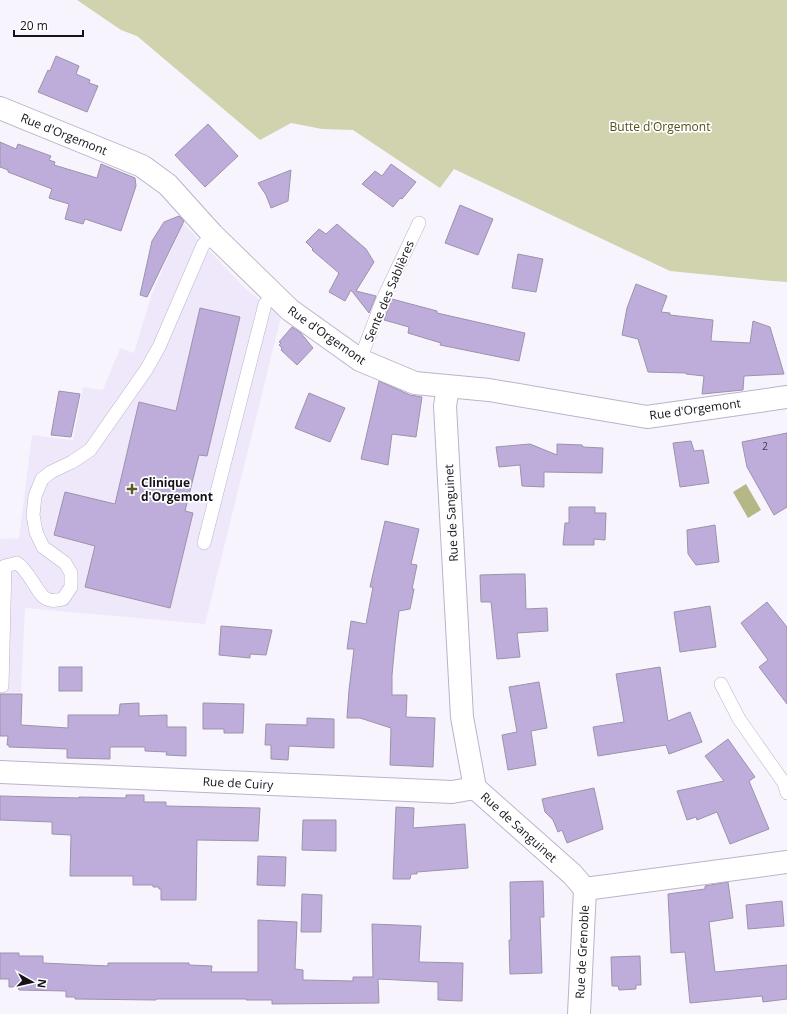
<svg xmlns="http://www.w3.org/2000/svg" width="787" height="1014" font-family="'Open Sans',sans-serif">
<style>
.built{fill:#efe8fb}
.green{fill:#d1d2ae}
.water{fill:#b5b786}
.building{fill:#beaddb;stroke:#9b93aa}
.lines{fill:none;stroke-linecap:round;stroke-linejoin:round}
.lane-casing{stroke:#bbb3ca;stroke-width:14}
.street-casing{stroke:#bbb3ca;stroke-width:24}
.lane{stroke:#fff;stroke-width:13}
.street{stroke:#fff;stroke-width:22}
.poi-dot{fill:#5a5a27;stroke:#fff;stroke-width:1.5}
.labels{text-anchor:middle;dominant-baseline:central;stroke-width:3.5;stroke-linejoin:round;paint-order:stroke}
.number-label{font-size:10px;fill:#3f394a}
.park-label{font-size:12px;fill:#515118;stroke:#fff}
.street-label{font-size:12px;fill:#15121a;stroke:#fff}
.poi-label{font-size:12px;font-weight:bold;fill:#15121a;stroke:#fff;text-anchor:start}
</style>
<rect width="100%" height="100%" fill="#f8f4fe"/>
<path class="built" d="M 183,223 L 244,287 L 281,317 L 205,624 L 25,608 L 21,692 L 0,693 L 0,539 L 19,538 L 32,435 L 73,440 L 83,387 L 103,390 L 120,348 L 134,353 L 152,293 Z"/>
<path class="green" d="M 77,0 L 787,0 L 787,282 L 773,281 L 670,271 L 454,169 L 440,188 L 353,130 L 322,129 L 291,123 L 260,140 L 137,36 L 121,30 Z"/>
<path class="water" d="M 746,484 L 761,510 L 748,518 L 733,492 Z"/>
<g class="building">
<path d="M 56,56 L 79,66 L 76,74 L 90,80 L 89,83 L 98,86 L 87,112 L 38,92 L 48,70 L 50,71 Z"/>
<path d="M 208,124 L 238,156 L 205,187 L 175,155 Z"/>
<path d="M 0,142 L 16,149 L 18,144 L 51,156 L 49,160 L 55,162 L 54,165 L 97,178 L 101,164 L 135,178 L 136,186 L 121,231 L 85,219 L 83,224 L 65,219 L 69,204 L 49,198 L 52,189 L 8,172 L 8,170 L 0,167 Z"/>
<path d="M 391,164 L 416,182 L 402,199 L 400,198 L 393,207 L 362,184 L 375,171 L 382,176 Z"/>
<path d="M 291,170 L 288,201 L 271,208 L 266,195 L 258,183 Z"/>
<path d="M 460,205 L 493,219 L 478,255 L 445,243 Z"/>
<path d="M 179,216 L 184,221 L 147,297 L 140,295 L 152,241 L 164,222 Z"/>
<path d="M 337,224 L 366,249 L 374,262 L 356,291 L 376,296 L 369,313 L 351,290 L 345,301 L 329,292 L 339,273 L 312,250 L 313,249 L 306,242 L 319,229 L 326,234 Z"/>
<path d="M 518,254 L 543,259 L 536,292 L 512,288 Z"/>
<path d="M 636,284 L 667,296 L 661,312 L 670,313 L 670,315 L 713,320 L 711,341 L 750,343 L 753,321 L 770,327 L 784,374 L 744,376 L 743,390 L 702,394 L 704,376 L 686,374 L 686,373 L 648,372 L 638,339 L 622,335 L 627,308 Z"/>
<path d="M 392,299 L 437,311 L 437,313 L 525,333 L 519,361 L 440,345 L 441,343 L 408,333 L 409,327 L 384,320 Z"/>
<path d="M 200,308 L 240,317 L 207,456 L 199,455 L 185,511 L 193,513 L 170,608 L 85,587 L 95,546 L 54,535 L 65,492 L 115,504 L 139,402 L 176,411 Z"/>
<path d="M 292,327 L 300,332 L 313,348 L 297,365 L 281,350 L 282,348 L 279,345 L 281,343 L 279,342 Z"/>
<path d="M 379,381 L 410,395 L 422,397 L 416,437 L 392,434 L 388,465 L 361,459 Z"/>
<path d="M 59,391 L 80,394 L 71,437 L 51,435 Z"/>
<path d="M 309,393 L 345,408 L 330,442 L 295,428 Z"/>
<path d="M 787,433 L 787,507 L 774,515 L 747,467 L 742,442 Z"/>
<path d="M 691,441 L 694,451 L 703,450 L 709,483 L 680,487 L 673,443 Z"/>
<path d="M 530,444 L 557,455 L 557,444 L 582,445 L 583,447 L 603,448 L 602,473 L 544,472 L 544,487 L 522,486 L 520,465 L 499,467 L 496,447 Z"/>
<path d="M 569,507 L 595,507 L 595,513 L 606,513 L 605,540 L 594,539 L 594,545 L 563,545 L 565,523 L 569,523 Z"/>
<path d="M 385,521 L 419,529 L 411,564 L 417,565 L 412,589 L 414,589 L 410,609 L 399,611 L 395,643 L 392,675 L 392,695 L 407,695 L 406,717 L 435,718 L 433,767 L 390,765 L 391,728 L 360,718 L 347,718 L 349,690 L 354,649 L 347,649 L 351,621 L 366,624 L 373,587 L 370,587 Z"/>
<path d="M 715,525 L 719,562 L 696,565 L 688,554 L 687,530 Z"/>
<path d="M 514,574 L 525,574 L 526,609 L 547,608 L 548,631 L 517,633 L 520,657 L 497,659 L 491,602 L 481,602 L 480,575 Z"/>
<path d="M 767,602 L 787,627 L 787,704 L 759,667 L 768,660 L 741,623 Z"/>
<path d="M 710,606 L 716,647 L 680,652 L 674,612 Z"/>
<path d="M 221,626 L 272,630 L 266,655 L 250,654 L 250,658 L 219,655 Z"/>
<rect x="59" y="667" width="23" height="24"/>
<path d="M 660,667 L 668,721 L 690,712 L 702,742 L 669,754 L 666,745 L 598,756 L 593,727 L 624,722 L 616,674 Z"/>
<path d="M 539,682 L 547,728 L 531,731 L 536,765 L 508,770 L 502,735 L 517,732 L 509,687 Z"/>
<path d="M 0,694 L 22,694 L 21,725 L 68,728 L 68,715 L 119,715 L 120,704 L 139,703 L 139,716 L 167,715 L 167,727 L 186,727 L 186,756 L 166,755 L 167,752 L 145,751 L 145,747 L 110,747 L 110,759 L 67,758 L 67,749 L 9,747 L 9,745 L 7,745 L 8,736 L 0,736 Z"/>
<path d="M 203,703 L 244,704 L 243,733 L 224,733 L 224,729 L 203,729 Z"/>
<path d="M 307,718 L 334,719 L 334,748 L 289,746 L 288,760 L 271,759 L 271,745 L 265,745 L 266,724 L 307,725 Z"/>
<path d="M 728,739 L 755,777 L 749,781 L 769,829 L 730,844 L 717,812 L 697,820 L 696,817 L 687,820 L 677,791 L 724,781 L 705,756 Z"/>
<path d="M 594,788 L 603,829 L 567,843 L 562,830 L 558,832 L 553,820 L 545,812 L 542,799 Z"/>
<path d="M 126,795 L 144,795 L 144,802 L 166,802 L 166,806 L 260,808 L 258,841 L 197,840 L 196,900 L 161,900 L 161,889 L 159,889 L 159,887 L 153,887 L 153,885 L 133,885 L 133,876 L 70,876 L 71,835 L 52,834 L 52,822 L 0,820 L 0,796 L 79,798 L 79,797 L 126,798 Z"/>
<path d="M 396,807 L 414,808 L 413,828 L 465,824 L 468,868 L 417,872 L 417,874 L 411,874 L 410,879 L 393,879 Z"/>
<path d="M 303,820 L 336,820 L 336,851 L 302,850 Z"/>
<path d="M 258,856 L 286,857 L 285,886 L 257,885 Z"/>
<path d="M 543,881 L 544,917 L 540,917 L 542,973 L 510,974 L 509,940 L 511,940 L 510,882 Z"/>
<path d="M 728,882 L 733,918 L 709,922 L 715,972 L 787,965 L 787,999 L 763,1002 L 762,996 L 690,1003 L 685,952 L 671,953 L 668,894 L 705,889 L 705,886 Z"/>
<path d="M 302,894 L 322,895 L 321,932 L 301,932 Z"/>
<path d="M 782,901 L 784,926 L 748,929 L 746,905 Z"/>
<path d="M 258,920 L 297,922 L 295,969 L 303,970 L 303,980 L 353,981 L 353,977 L 373,977 L 372,924 L 421,926 L 419,962 L 463,963 L 462,1001 L 438,1000 L 438,982 L 378,979 L 379,1003 L 272,1004 L 272,1000 L 246,1000 L 246,999 L 156,999 L 156,1000 L 75,999 L 75,997 L 66,997 L 66,991 L 19,990 L 18,987 L 9,987 L 9,979 L 0,979 L 0,953 L 19,953 L 19,956 L 43,956 L 43,963 L 108,966 L 108,963 L 189,963 L 189,965 L 212,966 L 211,972 L 258,972 Z"/>
<path d="M 640,956 L 641,985 L 636,985 L 636,989 L 619,990 L 618,986 L 612,986 L 611,957 Z"/>
</g>
<g class="lines">
<defs>
<g id="lane">
<path d="M 360,360 L 383,299 L 419,223"/>
<path d="M 204,543 L 265,304 L 274,294"/>
<path d="M 721,684 L 739,719 L 784,783 L 787,793"/>
<path d="M 2,686 L 5,566 L 17,563 C 29,570 38,596 47,599 C 52,602 58,600 63,599 L 71,587 L 71,573 L 65,563 L 43,547 L 36,532 L 33,515 L 35,496 L 42,479 L 51,472 L 72,462 L 90,450 L 146,370 L 159,347 L 203,245 L 213,235"/>
</g>
<g id="street">
<path d="M 0,108 L 142,166 L 168,185 L 213,235 L 290,310 L 360,360 L 415,383 L 489,390 L 647,417 L 787,397"/>
<path d="M 448,387 L 445,406 L 462,717 L 475,788 L 572,874 L 585,889 L 787,862"/>
<path d="M 0,772 L 452,792 L 475,788"/>
<path d="M 579,1014 L 585,889"/>
</g>
</defs>
<use href="#lane" class="lane-casing"/>
<use href="#street" class="street-casing"/>
<use href="#lane" class="lane"/>
<use href="#street" class="street"/>
</g>
<path class="poi-dot" d="M130 483h4v4h4v4h-4v4h-4v-4h-4v-4h4z"/>
<g class="labels">
<g class="number-label">
<text x="765" y="446">2</text>
</g>
<g class="park-label">
<text x="660" y="126">Butte d'Orgemont</text>
</g>
<g class="street-label">
<text transform="translate(64 134) rotate(22)">Rue d'Orgemont</text>
<text transform="translate(389 291) rotate(-67)">Sente des Sablières</text>
<text transform="translate(327 335) rotate(35)">Rue d'Orgemont</text>
<text transform="translate(695 409) rotate(-8)">Rue d'Orgemont</text>
<text transform="translate(451 513) rotate(-93)">Rue de Sanguinet</text>
<text transform="translate(238 783) rotate(3)">Rue de Cuiry</text>
<text transform="translate(519 827) rotate(42)">Rue de Sanguinet</text>
<text transform="translate(582 952) rotate(-87)">Rue de Grenoble</text>
</g>
<g class="poi-label">
<text x="141" y="482">Clinique<tspan x="141" dy="14">d'Orgemont</tspan></text>
</g>
</g>
<g transform="translate(32 982) rotate(98)" stroke="#ffffff" stroke-width="3" paint-order="stroke">
<path d="M0-3L7 15L0 10L-7 15Z" fill="#15121a"/>
<text y="-6" font-size="11" font-weight="bold" text-anchor="middle" fill="#15121a">N</text>
</g>
<path d="M14 30v6h69v-6" fill="none" stroke="#15121a" stroke-width="2"/>
<text x="20" y="30" font-size="12" fill="#15121a" stroke="#ffffff" stroke-width="3" paint-order="stroke">20 m</text>
</svg>
